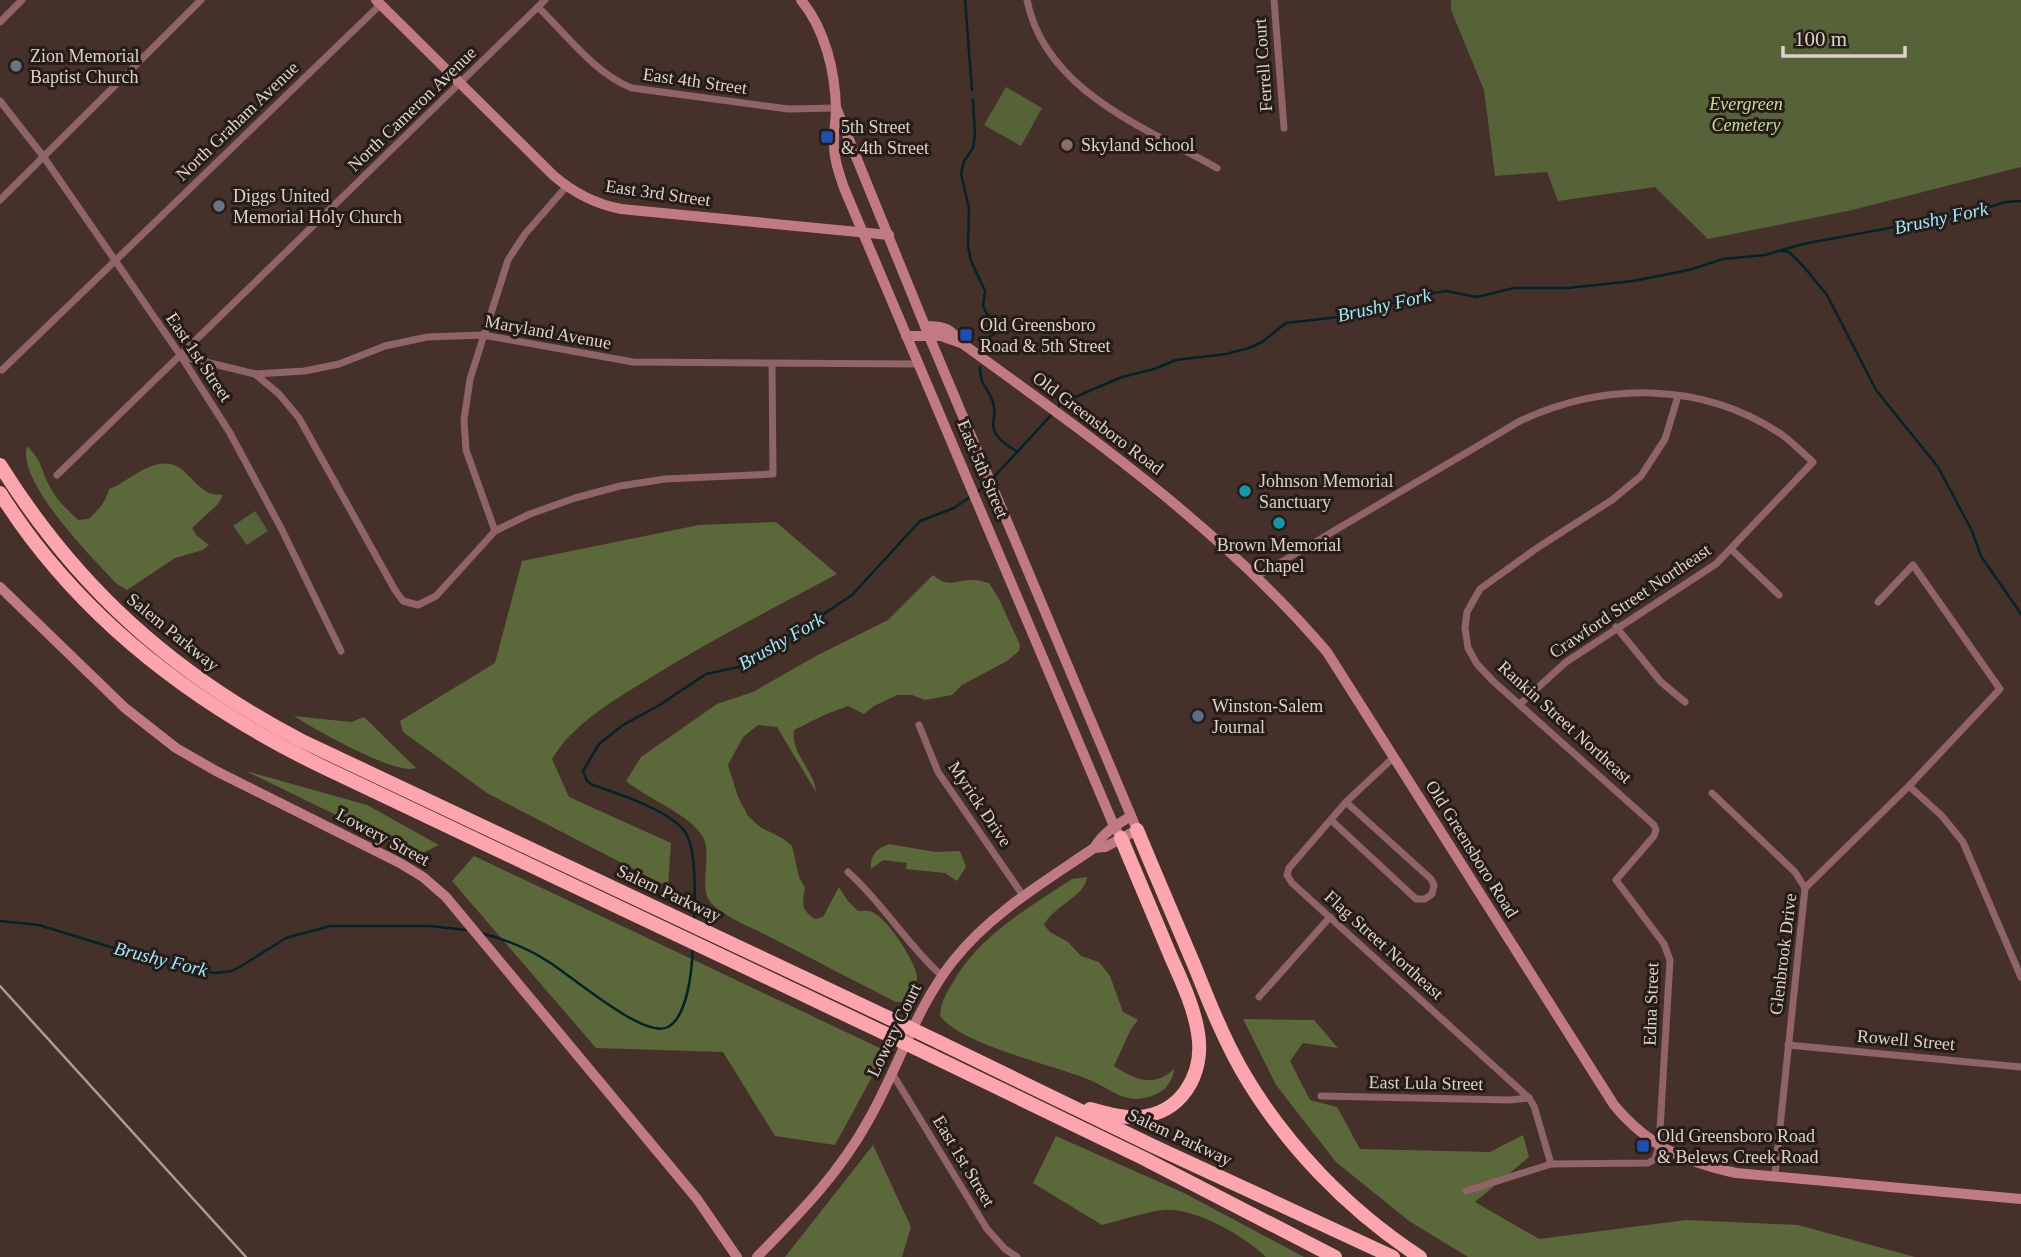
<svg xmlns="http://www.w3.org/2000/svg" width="2021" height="1257" font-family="'Times New Roman',serif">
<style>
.green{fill:#566339}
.forest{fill:#5b6839}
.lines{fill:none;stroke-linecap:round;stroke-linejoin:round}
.stream{stroke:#00242c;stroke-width:2.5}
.street{stroke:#906368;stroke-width:7}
.secondary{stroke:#c27a82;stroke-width:10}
.highway{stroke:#fda5ae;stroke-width:14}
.rail{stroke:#ab9c95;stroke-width:2.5}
.highway-bridge{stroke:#fda5ae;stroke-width:14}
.worship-dot{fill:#6b7280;stroke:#251c18;stroke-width:2.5}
.transit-dot{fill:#1a4fb4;stroke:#251c18;stroke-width:2.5}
.education-dot{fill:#8d6e63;stroke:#251c18;stroke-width:2.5}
.culture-dot{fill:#0f9aa8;stroke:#251c18;stroke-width:2.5}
.service-dot{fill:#5c6f8a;stroke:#251c18;stroke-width:2.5}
.labels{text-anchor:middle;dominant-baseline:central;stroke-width:6;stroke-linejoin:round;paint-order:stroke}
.poi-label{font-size:18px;fill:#ded1cb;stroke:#251c18;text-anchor:start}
.street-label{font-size:18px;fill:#ded1cb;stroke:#251c18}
.park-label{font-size:18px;font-style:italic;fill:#c6dd91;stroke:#251c18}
.water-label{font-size:19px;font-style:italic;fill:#9ceafe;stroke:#251c18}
</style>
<rect width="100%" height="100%" fill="#453129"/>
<g class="green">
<path d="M 1451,0 L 2021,0 L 2021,167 L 1852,210 L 1708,239 L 1655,187 L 1558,201 L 1547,172 L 1495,176 L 1484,90 L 1451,10 Z"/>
<path d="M 1006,87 L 1042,108 L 1021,146 L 984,125 Z"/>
<path d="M 255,511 L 268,531 L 247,545 L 233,526 Z"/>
</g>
<g class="forest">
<path d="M 27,446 C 43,462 40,468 49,485 C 56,500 67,509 78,520 L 89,519 C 98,510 106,502 109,489 C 124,484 136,471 152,466 C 182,456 187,480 207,492 C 211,495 218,494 223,495 L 218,504 L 192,528 L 196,535 L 209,545 L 203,550 L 175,558 L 127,590 L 117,584 C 93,559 16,481 27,446 Z"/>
<path d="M 776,522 L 837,574 C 772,609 707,642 645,681 C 611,702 573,724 552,759 L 569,797 L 671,843 L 668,887 L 487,793 L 403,732 L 400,721 L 495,663 L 522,561 L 699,525 Z"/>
<path d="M 933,575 C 948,588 954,581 971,580 C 977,579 983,582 989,583 L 999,599 L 1020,645 L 1019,651 L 1007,661 L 962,685 L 952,695 L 925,700 L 912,695 L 897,695 L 874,706 L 864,714 L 848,706 L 824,715 L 794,730 C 790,753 815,771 816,792 L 777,727 L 758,725 L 743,737 L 728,765 L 738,797 L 748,816 L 760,827 L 784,839 L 792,846 L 799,877 L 805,888 C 802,904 801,910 815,919 L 823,917 L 839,887 L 847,900 L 858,911 C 863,911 869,910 874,913 C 888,920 916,962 917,977 C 917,988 911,994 905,1002 L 896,1002 C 855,981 814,960 772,938 C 753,928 728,919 712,904 C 697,889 713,857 703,837 C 690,814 646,798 626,781 L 641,757 L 717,704 L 753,692 L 816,656 L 888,620 Z"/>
<path d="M 294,716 L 351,722 L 364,717 L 416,768 C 396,776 314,729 294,716 Z"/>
<path d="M 246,771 L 367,805 L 439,845 L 418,855 Z"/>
<path d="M 889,844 L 935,852 L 960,851 L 966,867 L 957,881 L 945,873 L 906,869 L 907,863 L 883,860 L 871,869 C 870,855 876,849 889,844 Z"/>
<path d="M 474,856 L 886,1051 L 835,1145 L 775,1136 L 723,1052 L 596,1048 L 452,881 Z"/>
<path d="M 1087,877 C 1086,896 1053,906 1044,925 L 1050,932 L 1068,942 L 1081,956 L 1099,962 L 1110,976 L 1123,1012 L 1138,1020 L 1131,1029 L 1114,1066 C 1135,1080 1155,1088 1174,1069 C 1172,1089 1155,1098 1136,1099 C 1120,1099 1106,1087 1092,1081 C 1054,1064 965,1047 940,1016 C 941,1000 948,991 956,977 C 984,932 1029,908 1072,879 Z"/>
<path d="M 1243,1019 L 1314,1020 L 1338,1048 L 1303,1043 L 1290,1061 L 1310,1100 L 1337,1107 L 1360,1149 L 1490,1152 L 1523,1135 L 1529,1157 L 1475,1202 L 1539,1239 L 1686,1220 L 1798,1225 L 1915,1257 L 1468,1257 L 1409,1221 L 1336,1162 L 1276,1085 Z"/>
<path d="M 1056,1136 L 1184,1193 L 1304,1257 L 1266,1257 C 1245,1236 1193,1206 1162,1210 C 1142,1213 1122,1220 1102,1225 L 1033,1183 Z"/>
<path d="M 873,1145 L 911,1227 L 902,1257 L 785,1257 Z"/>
</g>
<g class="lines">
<g class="stream">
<path d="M 965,0 L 972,90"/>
<path d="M 973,100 L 975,135 L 973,148 L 964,161 L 961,174 L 969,208 L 968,246 L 971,261 L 985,291 L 983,306 L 987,314 L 1000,323 C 1000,333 992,335 985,339 L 982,343"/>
<path d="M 1781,251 L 1789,252 L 1804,267 L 1827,295 L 1876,390 L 1938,467 L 1972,531 L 1981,556 L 2021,614"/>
<path d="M 980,367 C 979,387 992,390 994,407 C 996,417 990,425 996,434 C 1000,442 1010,446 1017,452"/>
<path d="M 1058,407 L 1061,403 L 1122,377 L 1154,369 L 1176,360 L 1226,354 L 1249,348 L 1262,342 L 1286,323 L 1365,314 L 1408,297 L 1446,291 L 1477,297 L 1514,288 L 1568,288 L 1633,281 L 1689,270 L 1723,259 L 1765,255 L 1803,244 L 1965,214 L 2006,202 L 2021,201"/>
<path d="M 992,479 L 1054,412"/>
<path d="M 976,493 L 987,484"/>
<path d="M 694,919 C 695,899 697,849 685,832 C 671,811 617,793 593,785 L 587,781 L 583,771 L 599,744 L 623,725 L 658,706 L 706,674 L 743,666 L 788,636 L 812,627 L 825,613 L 852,595 L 920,521 L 954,508 L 970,497"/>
<path d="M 0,921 L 39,925 L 169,965 L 215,973 L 232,971 L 243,965 L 286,938 L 330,926 L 429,926 L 467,930"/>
<path d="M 481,933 C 504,939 529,949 549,962 C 570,975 645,1040 668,1027 C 688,1016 692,968 693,947"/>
</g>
<g class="street">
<path d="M 1027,0 C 1045,91 1146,128 1217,168"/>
<path d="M 1274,0 L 1284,128"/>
<path d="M 538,7 C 567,35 594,73 632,88 L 788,109 L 836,108"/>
<path d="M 0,22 L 22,0"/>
<path d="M 0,101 L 43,156 L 181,356 L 230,433 L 282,530 L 341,651"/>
<path d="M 0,200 L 201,0"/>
<path d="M 181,356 L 255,374 L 305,371 L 339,364 L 385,346 L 427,337 L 483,335 L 633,362 L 918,364"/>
<path d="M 2,370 L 381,4"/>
<path d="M 255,374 L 279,394 L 299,418 L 395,590 L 403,601 L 418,605 L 436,596 L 495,531 L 530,514 L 575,498 L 620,486 L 665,479 L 773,474 L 772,363"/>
<path d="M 57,475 L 545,0"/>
<path d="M 495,531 L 466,450 L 464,420 L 470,379 L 508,260 L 525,234 L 566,187"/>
<path d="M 1732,550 L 1779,595"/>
<path d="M 1256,577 L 1520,421 C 1604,382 1701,381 1781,434 C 1792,442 1803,453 1813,462 L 1716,564 L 1566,662 L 1520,704"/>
<path d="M 1616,627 L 1661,682 L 1685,702"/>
<path d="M 919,725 L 938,772 L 1024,897"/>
<path d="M 1394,757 L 1346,802 L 1289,868 L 1287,875 L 1292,883 L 1529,1098 L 1534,1106 L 1551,1164"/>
<path d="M 1909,786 L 1942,816 L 1963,842 L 2021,977"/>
<path d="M 1712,793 L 1795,872 L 1805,888"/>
<path d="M 1331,820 L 1416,899 L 1425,899 L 1432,894 L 1434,885 L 1431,879 L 1346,802"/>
<path d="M 848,872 C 883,903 907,945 942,976"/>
<path d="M 1259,997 L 1330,917"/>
<path d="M 1788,1045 L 2021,1067"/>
<path d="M 892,1073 L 987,1229 L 1005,1249 L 1017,1257"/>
<path d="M 1321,1096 L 1510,1100 L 1529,1098"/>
<path d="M 1775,1175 L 1805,888 L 1909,786 L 2000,689 L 1913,565 L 1878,602"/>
<path d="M 1466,1191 L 1551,1164 L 1648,1163 L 1655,1159 L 1659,1146 L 1670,960 L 1664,944 L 1616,880 L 1654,836 L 1656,830 L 1654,825 L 1493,681 L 1477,664 L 1468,648 L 1465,628 L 1467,612 L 1480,589 L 1537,548 L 1612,500 L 1641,476 L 1665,439 L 1678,396"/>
</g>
<g class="secondary">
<path d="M 376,0 L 554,176 C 574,193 595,204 621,209 L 889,235"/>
<path d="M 801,0 C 825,29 835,71 836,108 C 836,118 834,129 834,140 C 833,157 839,173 844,188 L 1114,826 L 1121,838"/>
<path d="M 837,110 L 929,336 L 1137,830 L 1105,847 L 1094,848"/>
<path d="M 926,326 C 947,326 950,329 963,344 C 1091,437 1224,531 1327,652 L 1614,1105 C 1648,1146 1685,1162 1736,1173 L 2021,1199"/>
<path d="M 906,336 L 941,336 L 961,343"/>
<path d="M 0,587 L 125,708 L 176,748 L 216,771 L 400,863 L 423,877 L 446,897 L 697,1199 L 737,1257"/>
<path d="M 757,1257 C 798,1215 839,1174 868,1121 C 898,1069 915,1009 953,961 C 991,913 1044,882 1094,848 C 1103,833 1116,825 1131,816"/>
</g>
<g class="highway">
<path d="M 0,465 C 77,588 173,674 302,741 L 889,1018"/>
<path d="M 0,493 C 78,617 193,704 323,767 L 882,1032"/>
<path d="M 1137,830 C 1156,876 1176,922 1195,967 C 1209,1002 1223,1037 1241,1069 C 1284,1144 1348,1210 1420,1257"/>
<path d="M 939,1042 L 1153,1146 L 1393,1257"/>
<path d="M 932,1056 L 1143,1158 L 1335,1257"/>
<path d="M 1090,1109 C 1105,1113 1121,1118 1137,1117 C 1181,1115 1205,1074 1198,1033 C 1194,1007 1182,982 1171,957 C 1155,918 1138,878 1121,838"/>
</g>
<path class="rail" d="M 0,986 L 246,1257"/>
<g class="highway-bridge">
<path d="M 889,1018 L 939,1042"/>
<path d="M 882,1032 L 932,1056"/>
</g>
</g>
<g class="worship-dot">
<circle cx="16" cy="66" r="7"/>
<circle cx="219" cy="206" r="7"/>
</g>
<g class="transit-dot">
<rect x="820" y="130" width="14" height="14" rx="3.5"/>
<rect x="959" y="328" width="14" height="14" rx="3.5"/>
<rect x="1636" y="1139" width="14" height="14" rx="3.5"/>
</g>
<circle class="education-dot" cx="1067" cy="145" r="7"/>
<g class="culture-dot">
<circle cx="1245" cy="491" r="7"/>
<circle cx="1279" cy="523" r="7"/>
</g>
<circle class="service-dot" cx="1198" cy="716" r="7"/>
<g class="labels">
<g class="poi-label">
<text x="30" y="56">Zion Memorial<tspan x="30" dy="21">Baptist Church</tspan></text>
<text x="841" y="127">5th Street<tspan x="841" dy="21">&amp; 4th Street</tspan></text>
<text x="1081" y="145">Skyland School</text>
<text x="233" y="196">Diggs United<tspan x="233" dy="21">Memorial Holy Church</tspan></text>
<text x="980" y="325">Old Greensboro<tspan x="980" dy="21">Road &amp; 5th Street</tspan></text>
<text x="1259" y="481">Johnson Memorial<tspan x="1259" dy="21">Sanctuary</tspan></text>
<text x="1279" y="545" text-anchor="middle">Brown Memorial<tspan x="1279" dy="21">Chapel</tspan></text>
<text x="1212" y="706">Winston-Salem<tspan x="1212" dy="21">Journal</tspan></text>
<text x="1657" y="1136">Old Greensboro Road<tspan x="1657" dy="21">&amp; Belews Creek Road</tspan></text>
</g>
<g class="street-label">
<text transform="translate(1263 65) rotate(-94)">Ferrell Court</text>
<text transform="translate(695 81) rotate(8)">East 4th Street</text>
<text transform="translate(412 109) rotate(-44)">North Cameron Avenue</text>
<text transform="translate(237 121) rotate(-44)">North Graham Avenue</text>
<text transform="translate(658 193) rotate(8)">East 3rd Street</text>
<text transform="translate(548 332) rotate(10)">Maryland Avenue</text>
<text transform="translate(199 357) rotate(56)">East 1st Street</text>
<text transform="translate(1098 423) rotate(37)">Old Greensboro Road</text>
<text transform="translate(983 469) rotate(67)">East 5th Street</text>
<text transform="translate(1630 601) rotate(-34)">Crawford Street Northeast</text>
<text transform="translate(173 632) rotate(39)">Salem Parkway</text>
<text transform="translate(1565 722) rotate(42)">Rankin Street Northeast</text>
<text transform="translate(980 804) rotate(56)">Myrick Drive</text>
<text transform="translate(383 837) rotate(28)">Lowery Street</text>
<text transform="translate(1472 849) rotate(58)">Old Greensboro Road</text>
<text transform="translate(669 893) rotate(25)">Salem Parkway</text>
<text transform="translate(1384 945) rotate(42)">Flag Street Northeast</text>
<text transform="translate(1783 954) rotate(-83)">Glenbrook Drive</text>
<text transform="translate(1651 1004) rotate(-88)">Edna Street</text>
<text transform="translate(894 1030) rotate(-64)">Lowery Court</text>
<text transform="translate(1906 1040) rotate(5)">Rowell Street</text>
<text transform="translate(1426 1083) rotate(1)">East Lula Street</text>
<text transform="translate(1180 1137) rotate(25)">Salem Parkway</text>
<text transform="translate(964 1161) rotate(59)">East 1st Street</text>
</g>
<g class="park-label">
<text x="1746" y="104">Evergreen<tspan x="1746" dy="21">Cemetery</tspan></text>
</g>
<g class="water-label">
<text transform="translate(1941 218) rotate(-12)">Brushy Fork</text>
<text transform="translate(1384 305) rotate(-13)">Brushy Fork</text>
<text transform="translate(781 641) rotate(-30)">Brushy Fork</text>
<text transform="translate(161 959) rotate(14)">Brushy Fork</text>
</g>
</g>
<path d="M1783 46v10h122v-10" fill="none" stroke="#ded1cb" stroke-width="3.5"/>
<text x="1794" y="46" font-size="21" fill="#ded1cb" stroke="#251c18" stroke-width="5" paint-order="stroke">100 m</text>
</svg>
